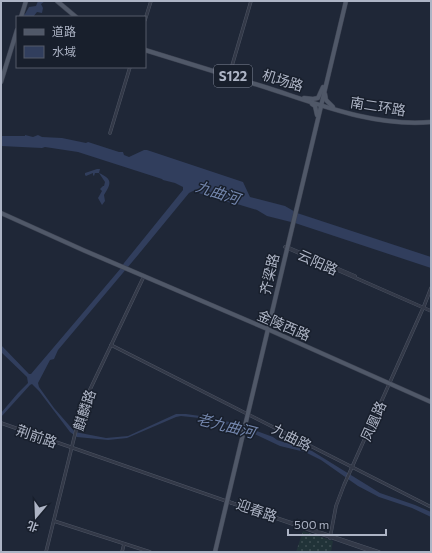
<svg xmlns="http://www.w3.org/2000/svg" width="432" height="553" font-family="Commissioner,'Noto Sans SC',sans-serif">
<style>
.park{fill:url(#park-dots)}
.water{fill:#313e5d}
.lines{fill:none;stroke-linecap:round;stroke-linejoin:round}
.minor-casing{stroke:#4d5463;stroke-width:3.5}
.major-casing{stroke:#3c4251;stroke-width:5}
.minor{stroke:#333948;stroke-width:2.5}
.major{stroke:#505868;stroke-width:4}
.labels{text-anchor:middle;dominant-baseline:central;stroke-width:3;stroke-linejoin:round;paint-order:stroke}
.shield{fill:#181f2c;stroke:#808797;stroke-width:1}
.shield-label{font-size:13px;font-weight:bold;fill:#adb4c5}
.street-label{font-size:14px;fill:#adb4c5;stroke:#181f2c}
.water-label{font-size:15px;font-style:italic;fill:#7487ae;stroke:#181f2c}
</style>
<defs>
<pattern id="park-dots" width="8" height="8" patternUnits="userSpaceOnUse"><rect width="8" height="8" fill="#213338"/><path d="M2 2h.1M6 6h.1" fill="none" stroke="#3f4e53" stroke-width="1.8" stroke-linecap="round"/></pattern>
</defs>
<rect width="100%" height="100%" fill="#1f2737"/>
<path class="park" d="M 303,531 L 333,541 L 331,552 L 296,552 Z"/>
<g class="water">
<path d="M 38,1 L 45,1 L 41,4 L 43,8 L 42,13 L 37,12 L 33,17 L 22,17 L 23,14 L 25,14 L 29,7 L 36,6 Z"/>
<path d="M 25,135 L 33,137 L 38,135 L 42,137 L 62,138 L 86,143 L 88,142 L 119,152 L 123,152 L 124,155 L 129,157 L 144,150 L 147,150 L 243,182 L 250,197 L 285,206 L 297,213 L 431,257 L 431,268 L 295,223 L 267,216 L 257,210 L 237,204 L 234,204 L 233,203 L 222,201 L 193,191 L 189,193 L 138,255 L 58,350 L 54,359 L 50,360 L 38,383 L 39,387 L 54,408 L 75,432 L 106,438 L 128,436 L 176,414 L 186,414 L 207,417 L 238,424 L 273,437 L 277,440 L 312,451 L 380,493 L 415,505 L 431,512 L 431,517 L 412,508 L 379,497 L 358,486 L 321,460 L 305,452 L 280,446 L 248,431 L 209,419 L 181,416 L 176,417 L 127,438 L 108,440 L 77,437 L 70,432 L 39,391 L 32,384 L 30,385 L 1,417 L 1,413 L 18,393 L 28,383 L 27,377 L 1,352 L 1,345 L 29,374 L 31,374 L 121,268 L 124,263 L 183,190 L 183,187 L 175,183 L 163,180 L 162,179 L 78,152 L 45,147 L 42,148 L 1,146 L 1,136 L 25,136 Z"/>
<path d="M 97,169 L 100,169 L 99,173 C 112,179 112,183 104,195 L 105,201 L 102,205 L 98,198 L 102,191 L 100,189 L 103,186 L 104,186 L 105,182 L 99,173 L 95,173 L 94,176 L 93,175 L 93,173 L 86,176 L 85,175 L 85,173 Z"/>
</g>
<g class="lines">
<defs>
<g id="minor">
<path d="M 145,20 L 151,1"/>
<path d="M 229,76 L 251,1"/>
<path d="M 110,133 L 130,67"/>
<path d="M 285,247 L 431,311"/>
<path d="M 287,247 L 355,276"/>
<path d="M 111,345 L 431,507"/>
<path d="M 1,423 L 373,552"/>
<path d="M 226,501 L 379,552"/>
<path d="M 54,521 L 150,552"/>
<path d="M 330,538 L 336,506 L 344,485 L 424,306 L 431,288"/>
<path d="M 46,552 L 78,422 L 85,400 L 144,276"/>
<path d="M 122,552 L 124,544"/>
</g>
<g id="major">
<path d="M 57,1 L 76,17"/>
<path d="M 21,17 L 26,1"/>
<path d="M 145,50 C 186,63 227,75 268,88 C 320,105 375,127 431,122"/>
<path d="M 1,82 L 17,30"/>
<path d="M 325,94 L 326,100 L 333,107"/>
<path d="M 304,98 L 313,99 L 318,98 L 323,87"/>
<path d="M 312,104 L 315,106 L 317,115"/>
<path d="M 1,213 L 83,250 L 265,328 L 431,402"/>
<path d="M 215,552 L 346,1"/>
</g>
</defs>
<use href="#minor" class="minor-casing"/>
<use href="#major" class="major-casing"/>
<use href="#minor" class="minor"/>
<use href="#major" class="major"/>
</g>
<g class="labels">
<rect class="shield" x="214" y="65" width="38" height="22" rx="3"/>
<g class="shield-label">
<text x="233" y="76">S122</text>
</g>
<g class="street-label">
<text transform="translate(283 80) rotate(17)">机场路</text>
<text transform="translate(378 106) rotate(9)">南二环路</text>
<text transform="translate(318 262) rotate(24)">云阳路</text>
<text transform="translate(269 274) rotate(-77)">齐梁路</text>
<text transform="translate(284 325) rotate(23)">金陵西路</text>
<text transform="translate(84 410) rotate(-72)">麒麟路</text>
<text transform="translate(373 421) rotate(-66)">凤凰路</text>
<text transform="translate(37 436) rotate(19)">荆前路</text>
<text transform="translate(292 437) rotate(27)">九曲路</text>
<text transform="translate(257 510) rotate(19)">迎春路</text>
</g>
<g class="water-label">
<text transform="translate(218 192) rotate(18)">九曲河</text>
<text transform="translate(226 425) rotate(14)">老九曲河</text>
</g>
</g>
<rect width="432" height="553" fill="none" stroke="#adb4c5" stroke-width="4"/>
<rect x="16" y="16" width="130" height="52" fill="#181f2c" stroke="#545b69"/>
<rect x="24" y="29" width="20" height="6" fill="#505868" stroke="#545b69"/>
<text x="52" y="36" font-size="12" fill="#adb4c5">道路</text>
<rect x="24" y="46" width="20" height="12" fill="#313e5d" stroke="#545b69"/>
<text x="52" y="56" font-size="12" fill="#adb4c5">水域</text>
<g transform="translate(36 517) rotate(199)" stroke="#181f2c" stroke-width="3" paint-order="stroke">
<path d="M0-3L7 15L0 10L-7 15Z" fill="#adb4c5"/>
<text y="-6" font-size="11" font-weight="bold" text-anchor="middle" fill="#adb4c5">北</text>
</g>
<path d="M288 529v6h98v-6" fill="none" stroke="#adb4c5" stroke-width="2"/>
<text x="294" y="529" font-size="12" fill="#adb4c5" stroke="#181f2c" stroke-width="3" paint-order="stroke">500 m</text>
</svg>
